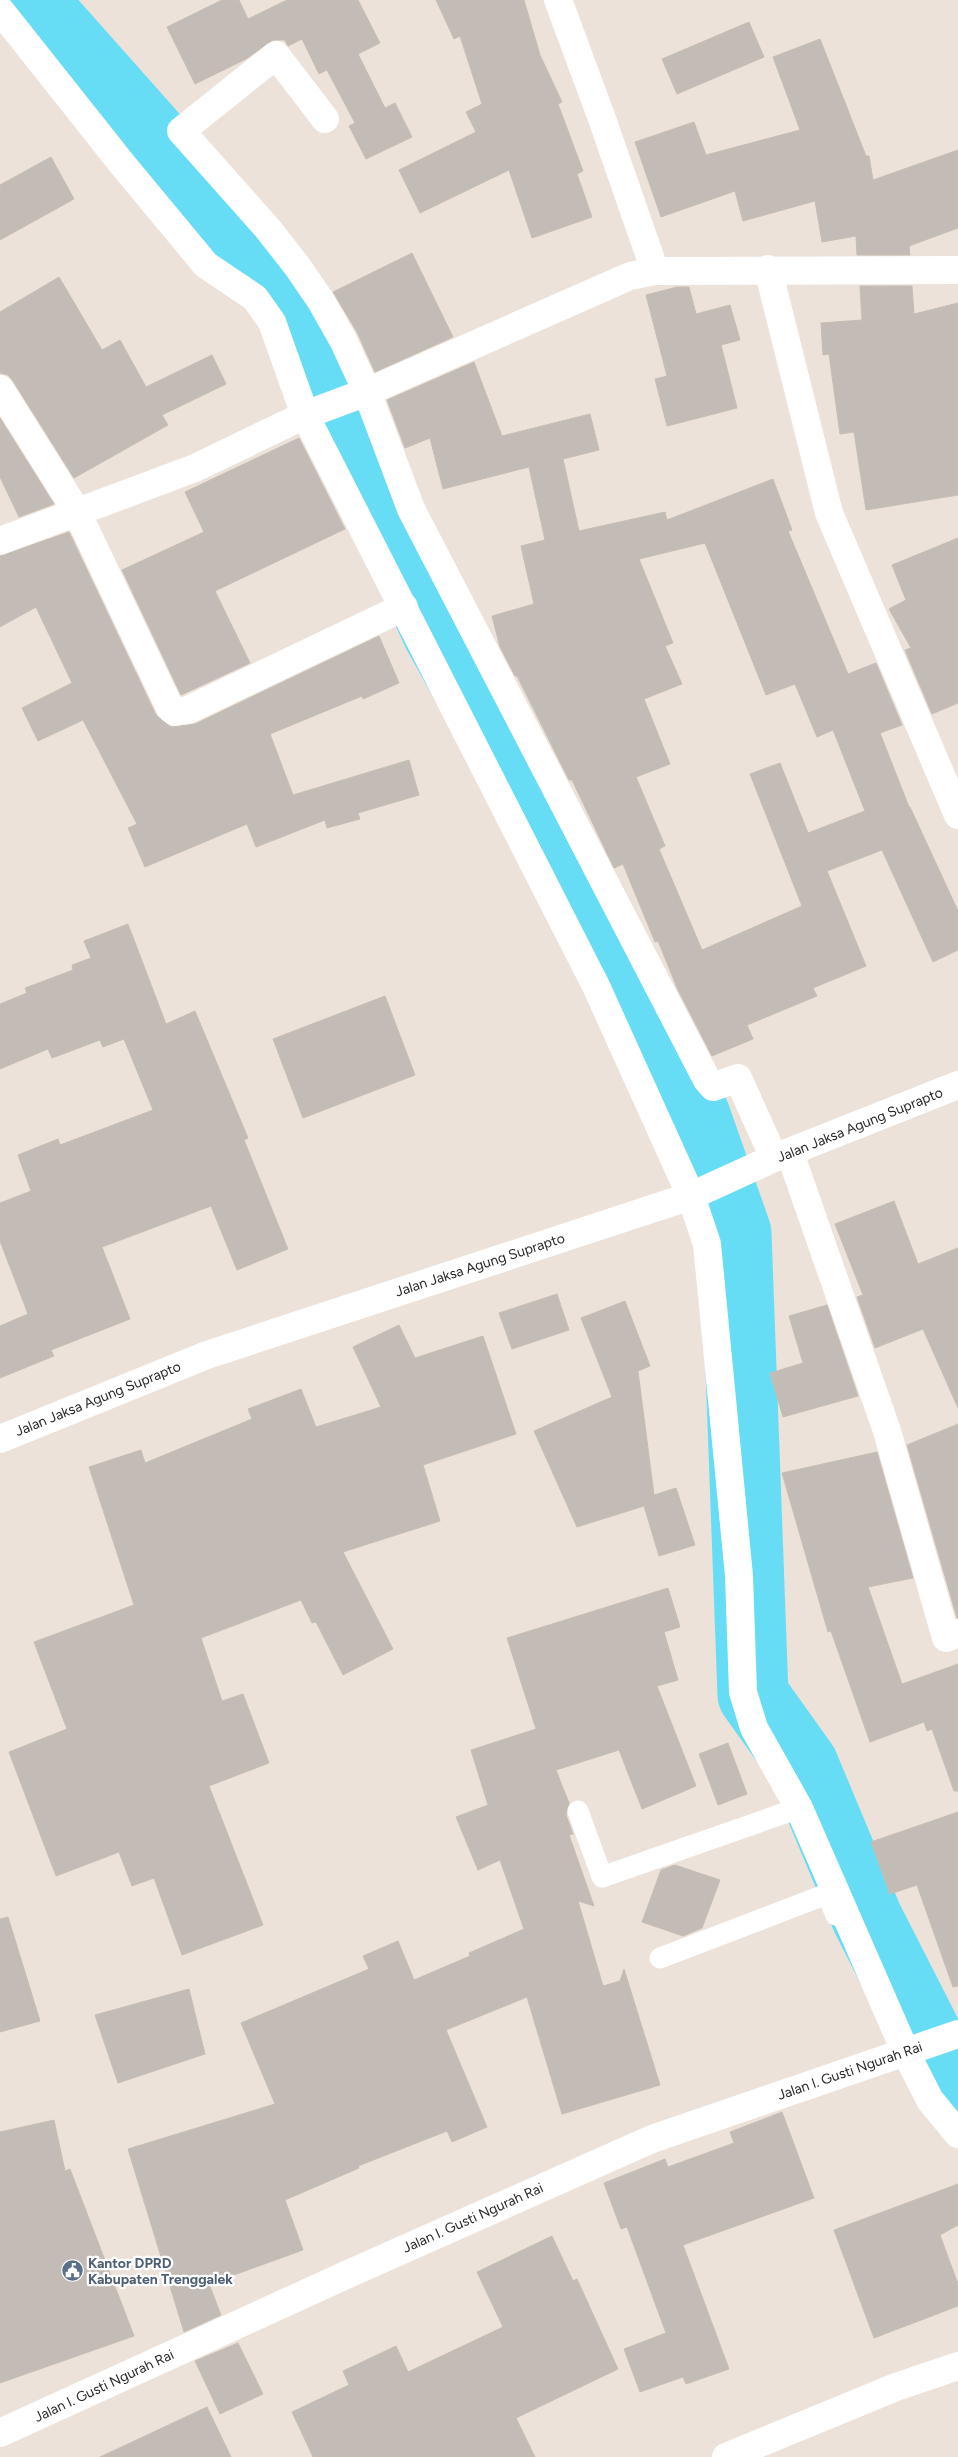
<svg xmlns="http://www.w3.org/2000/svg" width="958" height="2457" font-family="Figtree,sans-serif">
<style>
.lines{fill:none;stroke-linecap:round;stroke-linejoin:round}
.river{stroke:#66ddf4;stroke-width:71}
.building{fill:#c3bcb6;stroke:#c7beb3;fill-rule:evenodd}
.service{stroke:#fff;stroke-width:21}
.minor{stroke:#fff;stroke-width:28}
.secondary{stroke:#fff;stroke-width:28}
.labels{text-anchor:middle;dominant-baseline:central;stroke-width:4.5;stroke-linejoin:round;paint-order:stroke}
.street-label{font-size:14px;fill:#282828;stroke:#fff}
.service-label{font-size:14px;font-weight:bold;fill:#4e5e75;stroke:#fff;text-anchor:start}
</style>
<rect width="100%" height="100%" fill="#ece2d9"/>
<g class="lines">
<path class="river" d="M 31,0 L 214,206 L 305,320 L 357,455 L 438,633 L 514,769 L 695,1116 L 736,1233 L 753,1695 L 803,1765 L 867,1918 L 952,2085 L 958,2090"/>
</g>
<g class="building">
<path d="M 222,0 L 239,0 L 248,19 L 287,0 L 358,0 L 380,43 L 358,54 L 385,108 L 395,103 L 412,137 L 366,159 L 349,126 L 355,123 L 327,70 L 319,74 L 302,39 L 288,46 L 285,40 L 273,40 L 246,59 L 195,84 L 167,27 Z"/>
<path d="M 436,0 L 524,0 L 540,55 L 562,102 L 558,104 L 583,171 L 577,174 L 592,217 L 532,238 L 509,170 L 420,213 L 399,170 L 476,132 L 466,112 L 482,104 L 460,36 L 454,39 Z"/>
<path d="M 749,22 L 764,57 L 677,94 L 662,59 Z"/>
<path d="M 820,39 L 866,156 L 869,156 L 873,180 L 958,150 L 958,228 L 909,246 L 910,255 L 857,255 L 856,236 L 822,242 L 815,201 L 743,221 L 735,191 L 661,217 L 635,142 L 694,122 L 706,155 L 800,130 L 773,57 Z"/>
<path d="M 51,157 L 74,199 L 0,240 L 0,185 Z"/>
<path d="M 412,253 L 453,337 L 375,372 L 357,332 L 333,292 Z"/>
<path d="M 59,277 L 102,350 L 120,340 L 146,387 L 212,355 L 226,384 L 162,415 L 168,425 L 74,478 L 13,381 L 8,375 L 0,373 L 0,312 Z"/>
<path d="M 860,286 L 912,286 L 914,314 L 958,303 L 958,495 L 866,510 L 854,432 L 840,434 L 829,354 L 823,355 L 821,323 L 862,320 Z"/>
<path d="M 677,287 L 689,287 L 696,314 L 730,305 L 740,340 L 721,345 L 737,408 L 667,426 L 655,379 L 667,376 L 646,295 Z"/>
<path d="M 474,362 L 502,436 L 590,414 L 599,450 L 563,459 L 579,531 L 665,512 L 667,520 L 773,479 L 792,530 L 788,531 L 848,674 L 876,663 L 902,725 L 880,733 L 909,807 L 910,807 L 958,911 L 958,950 L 933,962 L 882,850 L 827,871 L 866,966 L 813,988 L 817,996 L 747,1025 L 753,1039 L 712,1056 L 678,990 L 658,941 L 655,942 L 623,864 L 614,868 L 572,780 L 569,780 L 517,676 L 515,676 L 500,647 L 492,616 L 534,604 L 521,546 L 545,540 L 529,467 L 443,489 L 430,438 L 405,448 L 387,400 ZM 705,543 L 766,695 L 795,684 L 817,737 L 833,730 L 865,811 L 808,833 L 780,763 L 750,774 L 802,906 L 702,950 L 659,849 L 665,846 L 636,777 L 670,764 L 644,699 L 682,684 L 665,646 L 673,643 L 639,559 Z"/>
<path d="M 0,418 L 54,504 L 19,517 L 0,477 Z"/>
<path d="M 299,438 L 345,529 L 215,591 L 250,663 L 181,695 L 122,570 L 204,532 L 185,492 Z"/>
<path d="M 69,532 L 156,715 L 171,727 L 195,724 L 379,636 L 399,683 L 363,699 L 362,696 L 270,734 L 293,795 L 409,760 L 419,795 L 358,813 L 360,819 L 327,828 L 325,820 L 256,847 L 247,824 L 145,867 L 128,828 L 137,824 L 83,720 L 38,741 L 22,708 L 72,683 L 36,607 L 0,627 L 0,556 Z"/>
<path d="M 958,538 L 958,703 L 932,714 L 905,650 L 911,648 L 889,609 L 906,600 L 892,565 Z"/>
<path d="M 128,924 L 166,1024 L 195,1011 L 248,1138 L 244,1140 L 288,1249 L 237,1270 L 211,1206 L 102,1247 L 130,1319 L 51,1350 L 54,1356 L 0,1378 L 0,1326 L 28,1314 L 0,1241 L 0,1203 L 31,1191 L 18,1155 L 58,1139 L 60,1145 L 153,1110 L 124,1039 L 103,1047 L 100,1040 L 52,1058 L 48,1049 L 0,1069 L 0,1004 L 27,993 L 25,988 L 73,970 L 72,965 L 91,958 L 84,941 Z"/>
<path d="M 385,996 L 415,1075 L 303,1118 L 273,1039 Z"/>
<path d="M 894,1201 L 918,1264 L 958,1248 L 958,1408 L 923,1329 L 875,1348 L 857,1297 L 863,1295 L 835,1224 Z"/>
<path d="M 557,1294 L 569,1330 L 512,1349 L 499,1313 Z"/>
<path d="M 625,1301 L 650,1366 L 638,1371 L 654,1495 L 676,1488 L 695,1545 L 659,1556 L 644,1506 L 577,1527 L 534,1431 L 612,1397 L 581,1318 Z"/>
<path d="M 827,1305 L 858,1396 L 783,1417 L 770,1373 L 803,1363 L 789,1316 Z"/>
<path d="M 399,1325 L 415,1358 L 483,1336 L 516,1434 L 423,1465 L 440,1521 L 343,1552 L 393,1649 L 343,1675 L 316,1622 L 312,1623 L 301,1600 L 201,1638 L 222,1701 L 243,1694 L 269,1763 L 209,1786 L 263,1925 L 182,1955 L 154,1878 L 132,1886 L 119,1852 L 56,1876 L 9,1752 L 67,1729 L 34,1642 L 134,1605 L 89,1467 L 141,1450 L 145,1463 L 252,1419 L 248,1409 L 301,1389 L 316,1427 L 381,1407 L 353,1347 Z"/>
<path d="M 958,1424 L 958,1618 L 957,1618 L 907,1445 Z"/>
<path d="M 877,1452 L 913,1578 L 868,1587 L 902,1684 L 958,1664 L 958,1791 L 954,1791 L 932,1729 L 927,1731 L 924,1722 L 870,1742 L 831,1631 L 828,1632 L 782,1473 Z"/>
<path d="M 668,1588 L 680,1627 L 664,1632 L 678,1680 L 657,1686 L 696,1786 L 642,1809 L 619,1750 L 556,1770 L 569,1803 L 566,1815 L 573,1834 L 569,1835 L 594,1906 L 578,1901 L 603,1986 L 620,1981 L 624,1969 L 660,2085 L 562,2114 L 527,1997 L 446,2030 L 487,2127 L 452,2142 L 447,2131 L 358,2166 L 359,2168 L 285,2200 L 303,2250 L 209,2284 L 221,2315 L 184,2332 L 128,2149 L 275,2104 L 241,2023 L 369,1969 L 363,1956 L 398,1941 L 414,1980 L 470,1956 L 469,1953 L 524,1929 L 500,1860 L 478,1870 L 456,1817 L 488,1805 L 471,1750 L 536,1729 L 507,1638 Z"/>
<path d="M 728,1743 L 747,1794 L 718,1805 L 699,1754 Z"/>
<path d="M 958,1812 L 958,1986 L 953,1987 L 917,1885 L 890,1894 L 871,1842 Z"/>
<path d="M 675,1865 L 720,1880 L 702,1928 L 683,1936 L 642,1922 L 661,1870 Z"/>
<path d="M 8,1917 L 40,2021 L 0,2032 L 0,1919 Z"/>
<path d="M 189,1989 L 205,2054 L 118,2083 L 95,2015 Z"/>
<path d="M 782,2112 L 814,2198 L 683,2245 L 729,2369 L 686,2384 L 683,2377 L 640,2392 L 624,2349 L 666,2333 L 627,2227 L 621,2229 L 604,2183 L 665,2159 L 668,2167 L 734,2143 L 730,2132 Z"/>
<path d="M 54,2120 L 65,2171 L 70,2169 L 134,2336 L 0,2383 L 0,2132 Z"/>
<path d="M 958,2184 L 958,2225 L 940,2235 L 958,2284 L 958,2306 L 874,2338 L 834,2230 Z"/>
<path d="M 552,2236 L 573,2281 L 577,2279 L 618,2369 L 516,2418 L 535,2457 L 313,2457 L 292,2412 L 349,2385 L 343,2371 L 396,2346 L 408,2372 L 503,2327 L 477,2272 Z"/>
<path d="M 238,2343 L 263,2394 L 220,2414 L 195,2361 Z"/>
<path d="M 207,2407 L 231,2457 L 100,2457 Z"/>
</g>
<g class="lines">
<g class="service">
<path d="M 578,1811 L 602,1877 L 799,1808"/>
<path d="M 660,1958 L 827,1894 L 836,1915"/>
</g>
<g class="minor">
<path d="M 558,0 L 601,116 L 655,271"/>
<path d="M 0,10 L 123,165 L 206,265 L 255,298 L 272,322 L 305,415 L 596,986 L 691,1196 L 707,1244 L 739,1576 L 743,1692 L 754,1728 L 799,1808 L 906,2053 L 930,2100 L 958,2134"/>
<path d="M 325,119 L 276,55 L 181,131 L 268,229 L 297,266 L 321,301 L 343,340 L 367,392 L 411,509 L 707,1080 L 713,1087 L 738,1078 L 774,1158"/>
<path d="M 768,269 L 829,513 L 958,815"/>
<path d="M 0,389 L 77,512 L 170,708 L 175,712 L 188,710 L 404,607"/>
<path d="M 0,541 L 195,468 L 305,415 L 367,392 L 630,276 L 655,271 L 958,270"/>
<path d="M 790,1153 L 887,1431 L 946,1638 L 958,1633"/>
<path d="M 0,2433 L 346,2275 L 652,2139 L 958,2034"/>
<path d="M 726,2457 L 896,2387 L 958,2366"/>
</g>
<path class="secondary" d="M 0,1439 L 207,1355 L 691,1196 L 774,1158 L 958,1085"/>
</g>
<defs>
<symbol id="civic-disc" viewBox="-11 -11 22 22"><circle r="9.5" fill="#5c6f8a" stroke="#fff"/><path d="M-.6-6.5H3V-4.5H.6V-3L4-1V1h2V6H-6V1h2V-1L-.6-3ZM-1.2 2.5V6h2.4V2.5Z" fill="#fff"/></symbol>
</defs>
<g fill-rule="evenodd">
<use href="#civic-disc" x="60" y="2258" width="25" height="25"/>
</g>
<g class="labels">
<g class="street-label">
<text transform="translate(860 1125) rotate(-22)">Jalan Jaksa Agung Suprapto</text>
<text transform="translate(480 1265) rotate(-18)">Jalan Jaksa Agung Suprapto</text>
<text transform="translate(98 1399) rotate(-22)">Jalan Jaksa Agung Suprapto</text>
<text transform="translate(850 2071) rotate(-19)">Jalan I. Gusti Ngurah Rai</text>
<text transform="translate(473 2218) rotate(-24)">Jalan I. Gusti Ngurah Rai</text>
<text transform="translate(104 2386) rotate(-25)">Jalan I. Gusti Ngurah Rai</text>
</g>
<g class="service-label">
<text x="88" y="2263">Kantor DPRD<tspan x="88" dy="16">Kabupaten Trenggalek</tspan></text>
</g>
</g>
</svg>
